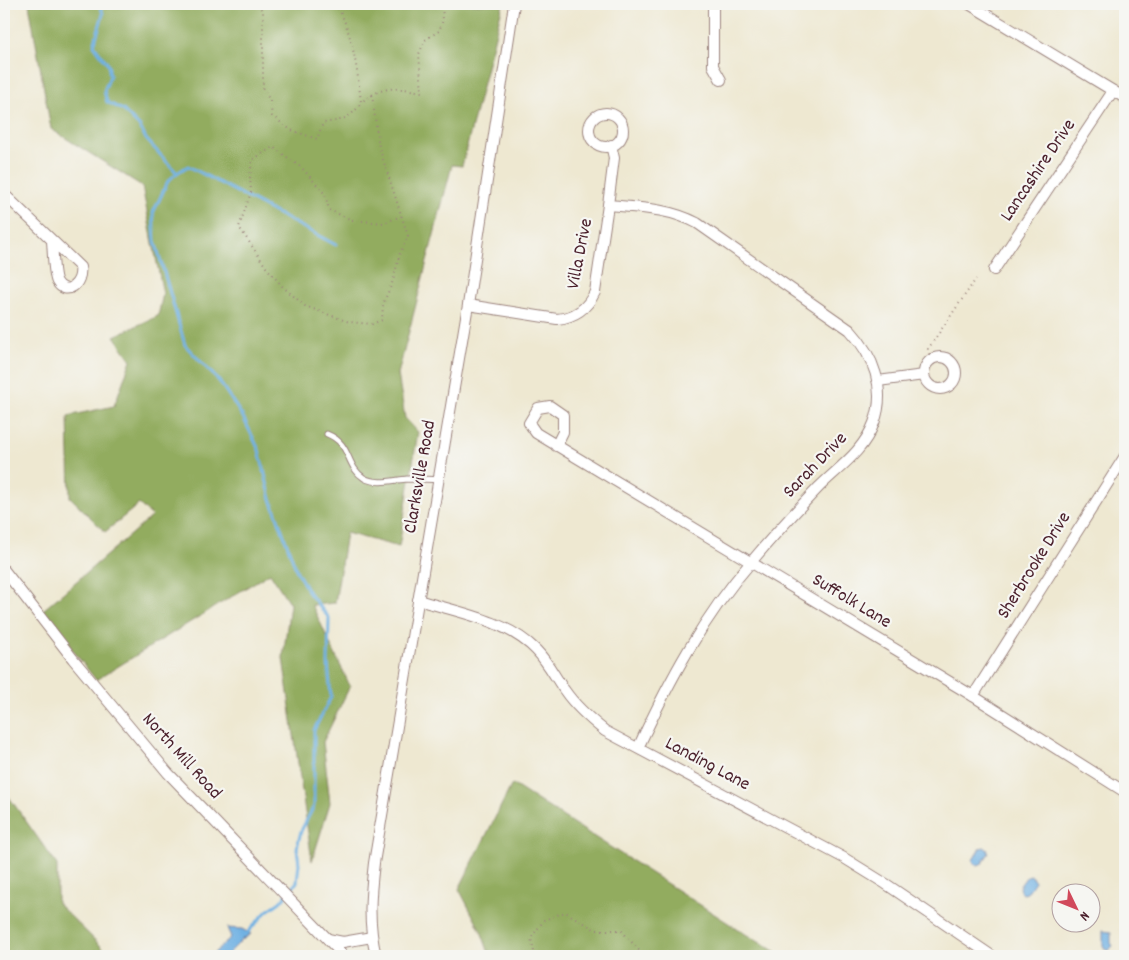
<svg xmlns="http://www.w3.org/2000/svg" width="1129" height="960" font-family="Dekko,sans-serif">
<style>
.forest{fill:#92ac5f;stroke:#6e6645}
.water{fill:#6fb1e3;stroke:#5c6887}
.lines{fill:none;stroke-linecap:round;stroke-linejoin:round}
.stream{stroke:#6fb1e3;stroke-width:3}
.lane-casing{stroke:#9c847e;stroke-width:7}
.street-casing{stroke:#9c847e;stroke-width:12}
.path{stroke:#9c847e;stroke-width:2;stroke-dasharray:1 4;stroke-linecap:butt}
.lane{stroke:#fff;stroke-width:5}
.street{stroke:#fff;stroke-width:10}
.labels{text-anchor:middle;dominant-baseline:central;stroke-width:4.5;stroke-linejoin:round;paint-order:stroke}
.street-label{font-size:19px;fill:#4a1f2b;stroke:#f6f6f2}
</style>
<rect width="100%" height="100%" fill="#f6f6f2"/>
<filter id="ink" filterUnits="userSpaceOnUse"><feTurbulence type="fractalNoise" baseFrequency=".02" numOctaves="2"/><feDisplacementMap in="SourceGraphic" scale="10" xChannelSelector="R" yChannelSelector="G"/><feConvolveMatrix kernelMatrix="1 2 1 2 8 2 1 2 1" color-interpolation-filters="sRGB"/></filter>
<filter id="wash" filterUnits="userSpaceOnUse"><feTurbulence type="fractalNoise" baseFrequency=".0096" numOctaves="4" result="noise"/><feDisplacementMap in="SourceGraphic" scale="20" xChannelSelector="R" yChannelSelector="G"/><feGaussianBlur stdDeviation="1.12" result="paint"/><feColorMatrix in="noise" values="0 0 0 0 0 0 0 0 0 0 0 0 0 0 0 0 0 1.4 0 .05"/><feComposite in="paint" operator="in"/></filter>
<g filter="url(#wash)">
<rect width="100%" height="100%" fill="#eee8d1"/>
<g class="forest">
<path d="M 29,4 L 503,4 L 462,166 L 452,165 L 398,374 L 405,418 L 418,432 L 399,547 L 346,533 L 335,603 L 312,605 L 350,686 L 323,742 L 330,803 L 312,861 L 283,658 L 290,604 L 270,573 L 96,680 L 42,611 L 152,516 L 139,504 L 105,532 L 70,497 L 68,416 L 114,406 L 131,360 L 114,336 L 158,316 L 163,294 L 142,186 L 51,129 Z"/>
<path d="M 512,784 L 747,935 L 783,956 L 490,956 L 481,931 L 459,889 Z"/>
<path d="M 4,790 L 57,865 L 57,903 L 106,951 L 124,956 L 4,956 Z"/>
</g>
<g class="water">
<path d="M 984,847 L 987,849 L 989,853 L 981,865 L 977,866 L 974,863 L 973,860 L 980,848 Z"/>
<path d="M 1031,875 L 1035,881 L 1027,893 L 1023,894 L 1020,891 L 1019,887 L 1027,876 Z"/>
<path d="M 227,928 L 242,929 L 251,934 L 242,940 L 226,956 L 211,956 L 231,937 Z"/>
<path d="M 1103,931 L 1111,932 L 1111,943 L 1113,946 L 1107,951 L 1103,946 Z"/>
</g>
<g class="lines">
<g class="stream">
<path d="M 100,4 L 103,14 L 94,45 L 108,64 L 110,76 L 104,91 L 107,102 L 123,110 L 140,127 L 146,139 L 177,173"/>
<path d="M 248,932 L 267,911 L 280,902 L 297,882 L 299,864 L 297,848 L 301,831 L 314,806 L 314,730 L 331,697 L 328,663 L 329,618 L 309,593 L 297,572 L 271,499 L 259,450 L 243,417 L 219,381 L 185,345 L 155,241 L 153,213 L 168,181 L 177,173 L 188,166 L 336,245"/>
</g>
</g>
</g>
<g filter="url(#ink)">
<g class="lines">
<defs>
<path id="lane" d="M 327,434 C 352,444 345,466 364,478 C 376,485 394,480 407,479 C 417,479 428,479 438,480"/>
<g id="street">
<path d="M 713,4 L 713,66 L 721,80"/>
<path d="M 969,4 L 1125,98"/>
<circle cx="606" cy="130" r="17"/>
<path d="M 4,194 L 80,267 C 83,284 66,297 57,282 C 53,275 53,251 52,241"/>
<path d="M 608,205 C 640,208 668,208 697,223 L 850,330 C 873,355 887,389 874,423 C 863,452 839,467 818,488 C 795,512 773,536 752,561 C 703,617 669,681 638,748"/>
<path d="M 994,270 L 1113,91"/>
<path d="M 468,305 L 557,319 C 575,317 587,309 595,292 L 608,205 L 614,158 L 611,145"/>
<circle cx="940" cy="373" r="16"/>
<path d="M 878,381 L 924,375"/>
<path d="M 556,446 L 563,432 L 563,415 L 550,406 L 538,408 L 529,423 L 536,433 L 973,696 L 1125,792"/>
<path d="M 4,570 L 73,659 L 168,773 L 344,956"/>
<path d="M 418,600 C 457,612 507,620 536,650 C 548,662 555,677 565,691 C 576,707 590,719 605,731 L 844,858 L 886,884 L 992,956"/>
<path d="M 973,696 L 1125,456"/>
<path d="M 328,939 L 343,942 L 372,937"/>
<path d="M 376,956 C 368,923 370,897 374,863 L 468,305 L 514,4"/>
</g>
</defs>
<use href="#lane" class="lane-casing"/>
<use href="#street" class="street-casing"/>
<g class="path">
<path d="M 258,4 L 263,12 L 263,88 L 270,101 L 272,116 L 291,130 L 317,139 L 323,123 C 343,120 350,119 362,102"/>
<path d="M 336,4 C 353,33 357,68 361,102 L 372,95 L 379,147 L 408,236 L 400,253 L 393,281 L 383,304 L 382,320 L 372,324 L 349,322 L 305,306 L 282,286 L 266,267 L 239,227 L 251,192 L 250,177 L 252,160 L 273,147 L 302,168 L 325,194 L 329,210 L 352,220 L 384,223 L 401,216"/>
<path d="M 372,95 C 388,85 405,89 422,92 L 419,54 L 425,40 L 439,31 L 443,20 L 442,4"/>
<path d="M 931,359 L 928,349 L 976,279"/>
<path d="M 535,956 L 531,938 L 544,920 L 565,912 L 596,930 L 621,930 L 644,956"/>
</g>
<use href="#lane" class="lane"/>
<use href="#street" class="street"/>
</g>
</g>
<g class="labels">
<g class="street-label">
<text transform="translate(1039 171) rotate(-56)">Lancashire Drive</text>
<text transform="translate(581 254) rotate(-79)">Villa Drive</text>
<text transform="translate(816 466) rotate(-46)">Sarah Drive</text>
<text transform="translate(421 477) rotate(-80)">Clarksville Road</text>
<text transform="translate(1035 566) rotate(-58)">Sherbrooke Drive</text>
<text transform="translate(851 602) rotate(31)">Suffolk Lane</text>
<text transform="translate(181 757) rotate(48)">North Mill Road</text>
<text transform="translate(707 765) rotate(28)">Landing Lane</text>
</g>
</g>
<rect width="1129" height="960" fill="none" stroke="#f6f6f2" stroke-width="20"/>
<g transform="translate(1076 908) rotate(133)"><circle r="24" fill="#f6f6f2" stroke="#b1a0a2"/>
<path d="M0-4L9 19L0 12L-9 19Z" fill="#d1495b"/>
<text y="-8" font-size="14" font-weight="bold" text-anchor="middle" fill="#4a1f2b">N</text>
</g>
</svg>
